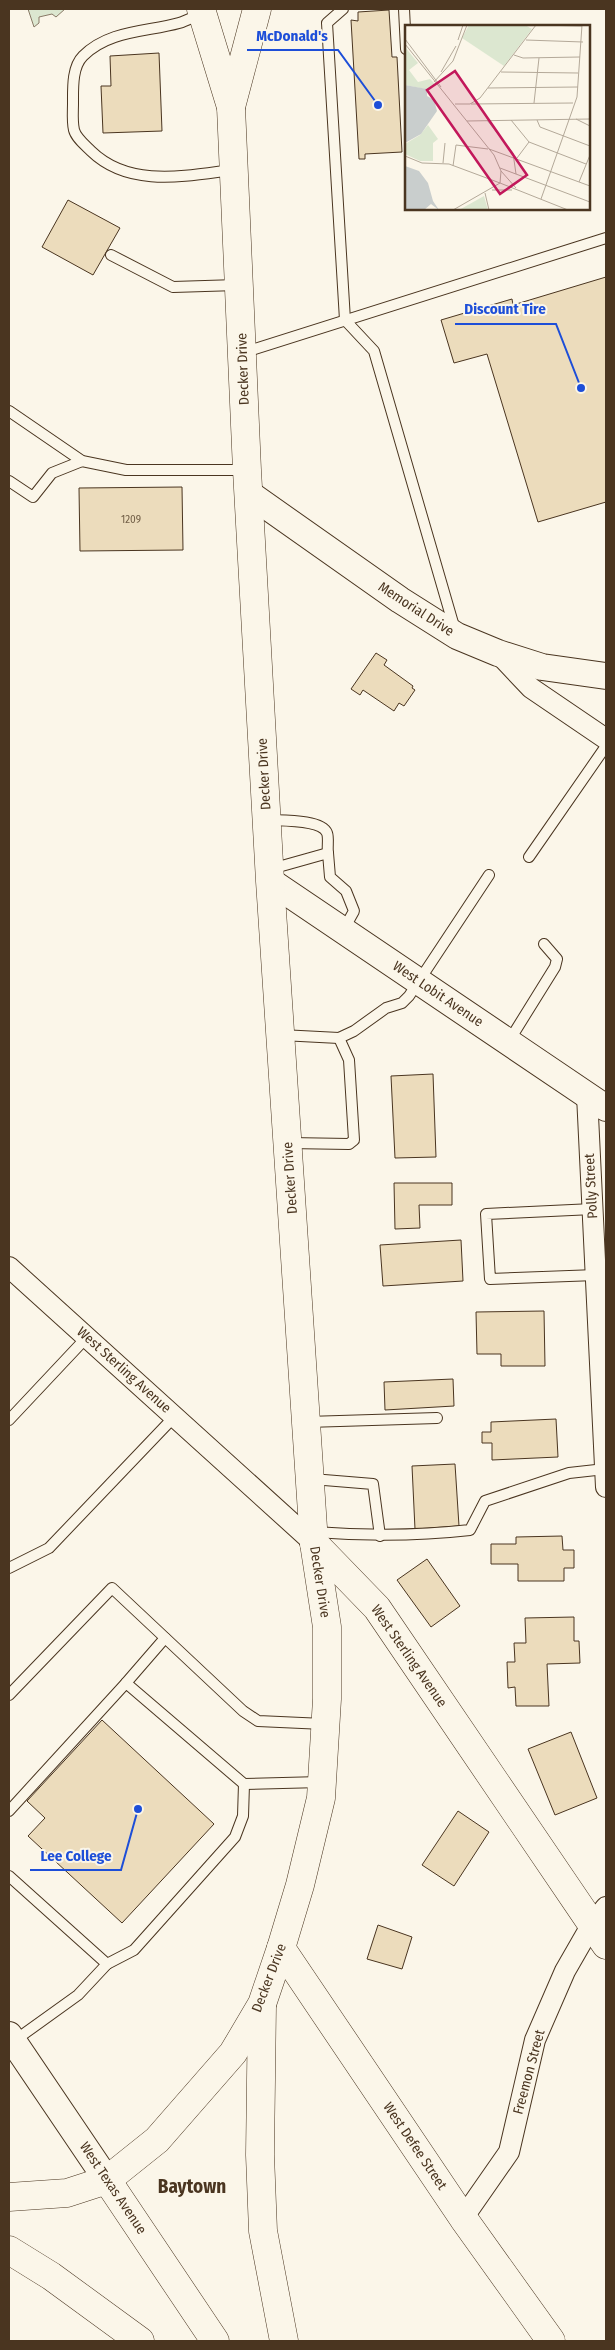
<svg xmlns="http://www.w3.org/2000/svg" width="615" height="2350" font-family="'Fira Sans Condensed',sans-serif">
<style>
.green{fill:#dce7d0;stroke:#887966}
.building{fill:#ecdcbc;stroke:#4a3520}
.lines{fill:none;stroke-linecap:round;stroke-linejoin:round}
.service-casing{stroke:#4a3520;stroke-width:12}
.minor-casing{stroke:#4a3520;stroke-width:22}
.tertiary-casing{stroke:#4a3520;stroke-width:28}
.secondary-casing{stroke:#4a3520;stroke-width:29}
.primary-casing{stroke:#4a3520;stroke-width:29}
.service{stroke:#fbf6e9;stroke-width:10}
.minor{stroke:#fbf6e9;stroke-width:20}
.tertiary{stroke:#fbf6e9;stroke-width:26}
.secondary{stroke:#fbf6e9;stroke-width:28}
.primary{stroke:#fbf6e9;stroke-width:28}
.labels{text-anchor:middle;dominant-baseline:central;stroke-width:4;stroke-linejoin:round;paint-order:stroke}
.number-label{font-size:11px;fill:#725f47}
.street-label{font-size:14px;fill:#4a3520;stroke:#fbf6e9}
.district-label{font-size:19px;font-weight:bold;fill:#4a3520;stroke:#fbf6e9}
.inset-road{fill:none;stroke:#b4a999;stroke-width:1}
.view{fill:#c2185b;fill-opacity:0.15;stroke:#c2185b;stroke-width:2.5}
.inset-edge{fill:none;stroke:#4a3520;stroke-width:2.5}
.leader{fill:none;stroke:#1d4ed8;stroke-width:2}
.callout-dot{fill:#1d4ed8;stroke:#fbf6e9;stroke-width:2}
.callout-label{font-size:15px;text-anchor:middle;font-weight:bold;fill:#1d4ed8;stroke:#fbf6e9;stroke-width:4;stroke-linejoin:round;paint-order:stroke}
</style>
<rect width="100%" height="100%" fill="#fbf6e9"/>
<path class="green" d="M 28,9 L 65,9 L 56,17 L 52,14 L 39,17 L 39,23 L 34,27 Z"/>
<g class="building">
<path d="M 389,10 L 392,57 L 397,57 L 402,152 L 365,154 L 365,159 L 359,159 L 351,20 L 358,21 L 358,12 Z"/>
<path d="M 159,53 L 162,131 L 103,133 L 101,86 L 111,86 L 110,56 Z"/>
<path d="M 68,200 L 120,228 L 93,275 L 42,247 Z"/>
<path d="M 606,277 L 606,502 L 538,522 L 487,354 L 454,363 L 441,320 L 512,299 L 513,305 Z"/>
<path d="M 182,487 L 183,550 L 80,551 L 79,488 Z"/>
<path d="M 376,653 L 387,660 L 384,665 L 413,686 L 412,688 L 415,690 L 404,706 L 399,703 L 394,711 L 363,690 L 360,695 L 351,689 Z"/>
<path d="M 433,1074 L 436,1157 L 395,1158 L 391,1076 Z"/>
<path d="M 394,1183 L 452,1183 L 452,1205 L 419,1205 L 420,1228 L 395,1229 Z"/>
<path d="M 461,1240 L 463,1281 L 383,1286 L 380,1245 Z"/>
<path d="M 544,1311 L 545,1366 L 501,1366 L 501,1354 L 477,1354 L 476,1312 Z"/>
<path d="M 453,1379 L 454,1406 L 385,1410 L 384,1382 Z"/>
<path d="M 556,1419 L 558,1457 L 492,1460 L 492,1443 L 482,1443 L 482,1432 L 491,1432 L 491,1422 Z"/>
<path d="M 455,1464 L 459,1526 L 415,1529 L 412,1466 Z"/>
<path d="M 562,1536 L 563,1550 L 574,1550 L 574,1568 L 564,1568 L 564,1581 L 518,1581 L 518,1564 L 491,1564 L 491,1544 L 516,1544 L 516,1537 Z"/>
<path d="M 427,1559 L 460,1606 L 431,1627 L 397,1580 Z"/>
<path d="M 574,1617 L 574,1641 L 579,1641 L 580,1663 L 547,1664 L 549,1706 L 516,1706 L 515,1687 L 508,1688 L 507,1662 L 515,1662 L 514,1643 L 526,1643 L 525,1618 Z"/>
<path d="M 102,1720 L 214,1824 L 122,1923 L 28,1836 L 45,1818 L 27,1801 Z"/>
<path d="M 571,1732 L 597,1798 L 555,1815 L 528,1749 Z"/>
<path d="M 458,1811 L 489,1832 L 454,1886 L 422,1865 Z"/>
<path d="M 378,1925 L 412,1937 L 402,1969 L 367,1959 Z"/>
</g>
<g class="lines">
<defs>
<g id="service">
<path d="M 343,9 L 327,23 L 345,320 L 374,351 L 455,630"/>
<path d="M 404,9 L 406,49"/>
<path d="M 200,14 C 193,17 186,21 179,23 C 147,32 109,30 83,56 C 72,67 73,88 73,103 C 73,111 72,122 74,130 C 76,138 85,145 91,151 C 129,188 185,176 232,170"/>
<path d="M 111,255 L 173,287 L 237,285"/>
<path d="M 242,353 L 606,238"/>
<path d="M 9,411 L 82,461 L 126,470 L 246,470"/>
<path d="M 9,481 L 33,497 L 52,473 L 82,461"/>
<path d="M 267,820 C 280,821 321,819 327,833 C 329,838 327,847 328,853"/>
<path d="M 529,857 L 606,746"/>
<path d="M 271,869 L 328,853 L 330,877 L 346,891 L 354,911 L 344,929"/>
<path d="M 281,1035 L 339,1038 L 354,1031 L 386,1008 L 402,1003 L 409,996 L 489,875"/>
<path d="M 509,1041 L 555,967 L 557,959 L 544,944"/>
<path d="M 289,1143 L 349,1144 L 354,1140 L 349,1060 L 339,1038"/>
<path d="M 593,1209 L 486,1214 L 490,1279 L 596,1275"/>
<path d="M 9,1420 L 87,1337"/>
<path d="M 307,1422 L 437,1418"/>
<path d="M 312,1479 L 373,1484 L 380,1536"/>
<path d="M 314,1532 C 367,1536 417,1536 470,1530 L 485,1501 L 569,1473 L 605,1469"/>
<path d="M 9,1568 L 49,1548 L 175,1416"/>
<path d="M 126,1683 L 165,1638"/>
<path d="M 9,1695 L 112,1588 L 243,1711 L 258,1721 L 324,1724"/>
<path d="M 9,1811 L 126,1683 L 244,1784 L 321,1782"/>
<path d="M 9,1876 L 107,1964 L 78,1995 L 14,2041"/>
<path d="M 107,1964 L 134,1950 L 235,1837 L 243,1816 L 244,1784"/>
</g>
<g id="minor">
<path d="M 498,653 L 531,688 L 606,739"/>
<path d="M 587,1095 L 606,1487"/>
<path d="M 9,1267 L 314,1543"/>
<path d="M 463,2218 L 509,2152 L 535,2040 L 565,1971 L 592,1924 L 606,1907"/>
</g>
<g id="tertiary">
<path d="M 248,493 L 400,600 L 457,636 L 498,653 L 542,667 L 606,676"/>
<path d="M 270,881 L 606,1108"/>
<path d="M 9,2035 L 107,2180"/>
</g>
<g id="secondary">
<path d="M 314,1543 L 377,1608 L 606,1945"/>
<path d="M 281,1948 L 463,2218 L 551,2341"/>
<path d="M 9,2197 L 67,2193 L 107,2180 L 215,2341"/>
<path d="M 9,2250 L 51,2276 L 140,2341"/>
</g>
<g id="primary">
<path d="M 231,107 L 257,9"/>
<path d="M 262,2005 L 260,2155 L 263,2231 L 284,2341"/>
<path d="M 107,2180 L 157,2140 L 233,2053 L 262,2004 L 281,1948 L 300,1885 L 321,1798 L 327,1699 L 327,1627 L 314,1543 L 270,881 L 247,470 L 231,107 L 201,9"/>
</g>
</defs>
<use href="#service" class="service-casing"/>
<use href="#minor" class="minor-casing"/>
<use href="#tertiary" class="tertiary-casing"/>
<use href="#secondary" class="secondary-casing"/>
<use href="#primary" class="primary-casing"/>
<use href="#service" class="service"/>
<use href="#minor" class="minor"/>
<use href="#tertiary" class="tertiary"/>
<use href="#secondary" class="secondary"/>
<use href="#primary" class="primary"/>
</g>
<g class="labels">
<g class="number-label">
<text x="131" y="519">1209</text>
</g>
<g class="street-label">
<text transform="translate(243 369) rotate(-92)">Decker Drive</text>
<text transform="translate(416 609) rotate(33)">Memorial Drive</text>
<text transform="translate(264 774) rotate(-93)">Decker Drive</text>
<text transform="translate(438 994) rotate(34)">West Lobit Avenue</text>
<text transform="translate(290 1178) rotate(-94)">Decker Drive</text>
<text transform="translate(591 1186) rotate(-93)">Polly Street</text>
<text transform="translate(124 1370) rotate(42)">West Sterling Avenue</text>
<text transform="translate(320 1582) rotate(81)">Decker Drive</text>
<text transform="translate(409 1656) rotate(55)">West Sterling Avenue</text>
<text transform="translate(269 1978) rotate(-69)">Decker Drive</text>
<text transform="translate(529 2072) rotate(-75)">Freemon Street</text>
<text transform="translate(415 2146) rotate(56)">West Defee Street</text>
<text transform="translate(113 2188) rotate(56)">West Texas Avenue</text>
</g>
<g class="district-label">
<text x="192" y="2186">Baytown</text>
</g>
</g>
<g transform="translate(405 25)">
<rect width="185" height="185" fill="#fbf6e9"/>
<path d="M 64,0 L 120,0 L 127,4 L 99,41 L 57,13 ZM 0,22 L 13,38 L 4,45 L 13,57 L 25,54 L 30,59 L 25,65 L 0,60 ZM 23,100 L 33,114 L 28,118 L 28,136 L 15,136 L 0,129 L 0,119 L 15,110 ZM 79,171 L 83,185 L 54,185 Z" fill="#dce7d0"/>
<path d="M 0,60 L 22,64 L 22,71 L 29,75 L 32,86 L 16,109 L 0,118 ZM 0,141 L 14,146 L 23,158 L 28,176 L 34,185 L 26,179 L 19,185 L 0,185 Z" fill="#c9cecd"/>
<path class="inset-road" d="M 132,0 L 177,1M 0,14 L 36,62M 53,15 L 58,0M 121,15 L 178,17M 0,19 L 89,130 L 96,146 L 95,158M 109,30 L 118,33 L 175,32M 36,47 L 51,21M 96,47 L 173,48M 29,57 L 48,36 L 62,0M 83,63 L 173,62M 129,78 L 134,33M 50,79 L 65,79 L 75,73 L 131,0M 66,79 L 168,78M 171,94 L 185,101M 82,95 L 108,128 L 111,149M 106,95 L 124,117 L 181,139M 132,95 L 135,102 L 185,121M 62,96 L 185,94M 84,124 L 185,161M 0,131 L 17,138 L 44,139 L 95,158M 112,133 L 124,117M 38,138 L 40,118M 48,141 L 51,120 L 83,124M 95,143 L 185,177M 96,146 L 111,163M 174,157 L 185,130M 95,158 L 163,185M 87,165 L 107,165M 80,168 L 84,185M 136,174 L 172,72 L 177,0M 48,185 L 95,158"/>
<path class="view" d="M 50,46 L 122,150 L 95,169 L 22,65 Z"/>
<rect width="185" height="185" class="inset-edge"/>
</g>
<path class="leader" d="M378 105L338 50H247M581 388L556 324H455M138 1809L121 1870H30"/>
<g class="callout-dot">
<circle cx="378" cy="105" r="5"/>
<circle cx="581" cy="388" r="5"/>
<circle cx="138" cy="1809" r="5"/>
</g>
<g class="callout-label">
<text x="292" y="41">McDonald's</text>
<text x="505" y="314">Discount Tire</text>
<text x="76" y="1861">Lee College</text>
</g>
<rect width="615" height="2350" fill="none" stroke="#4a3520" stroke-width="20"/>
</svg>
